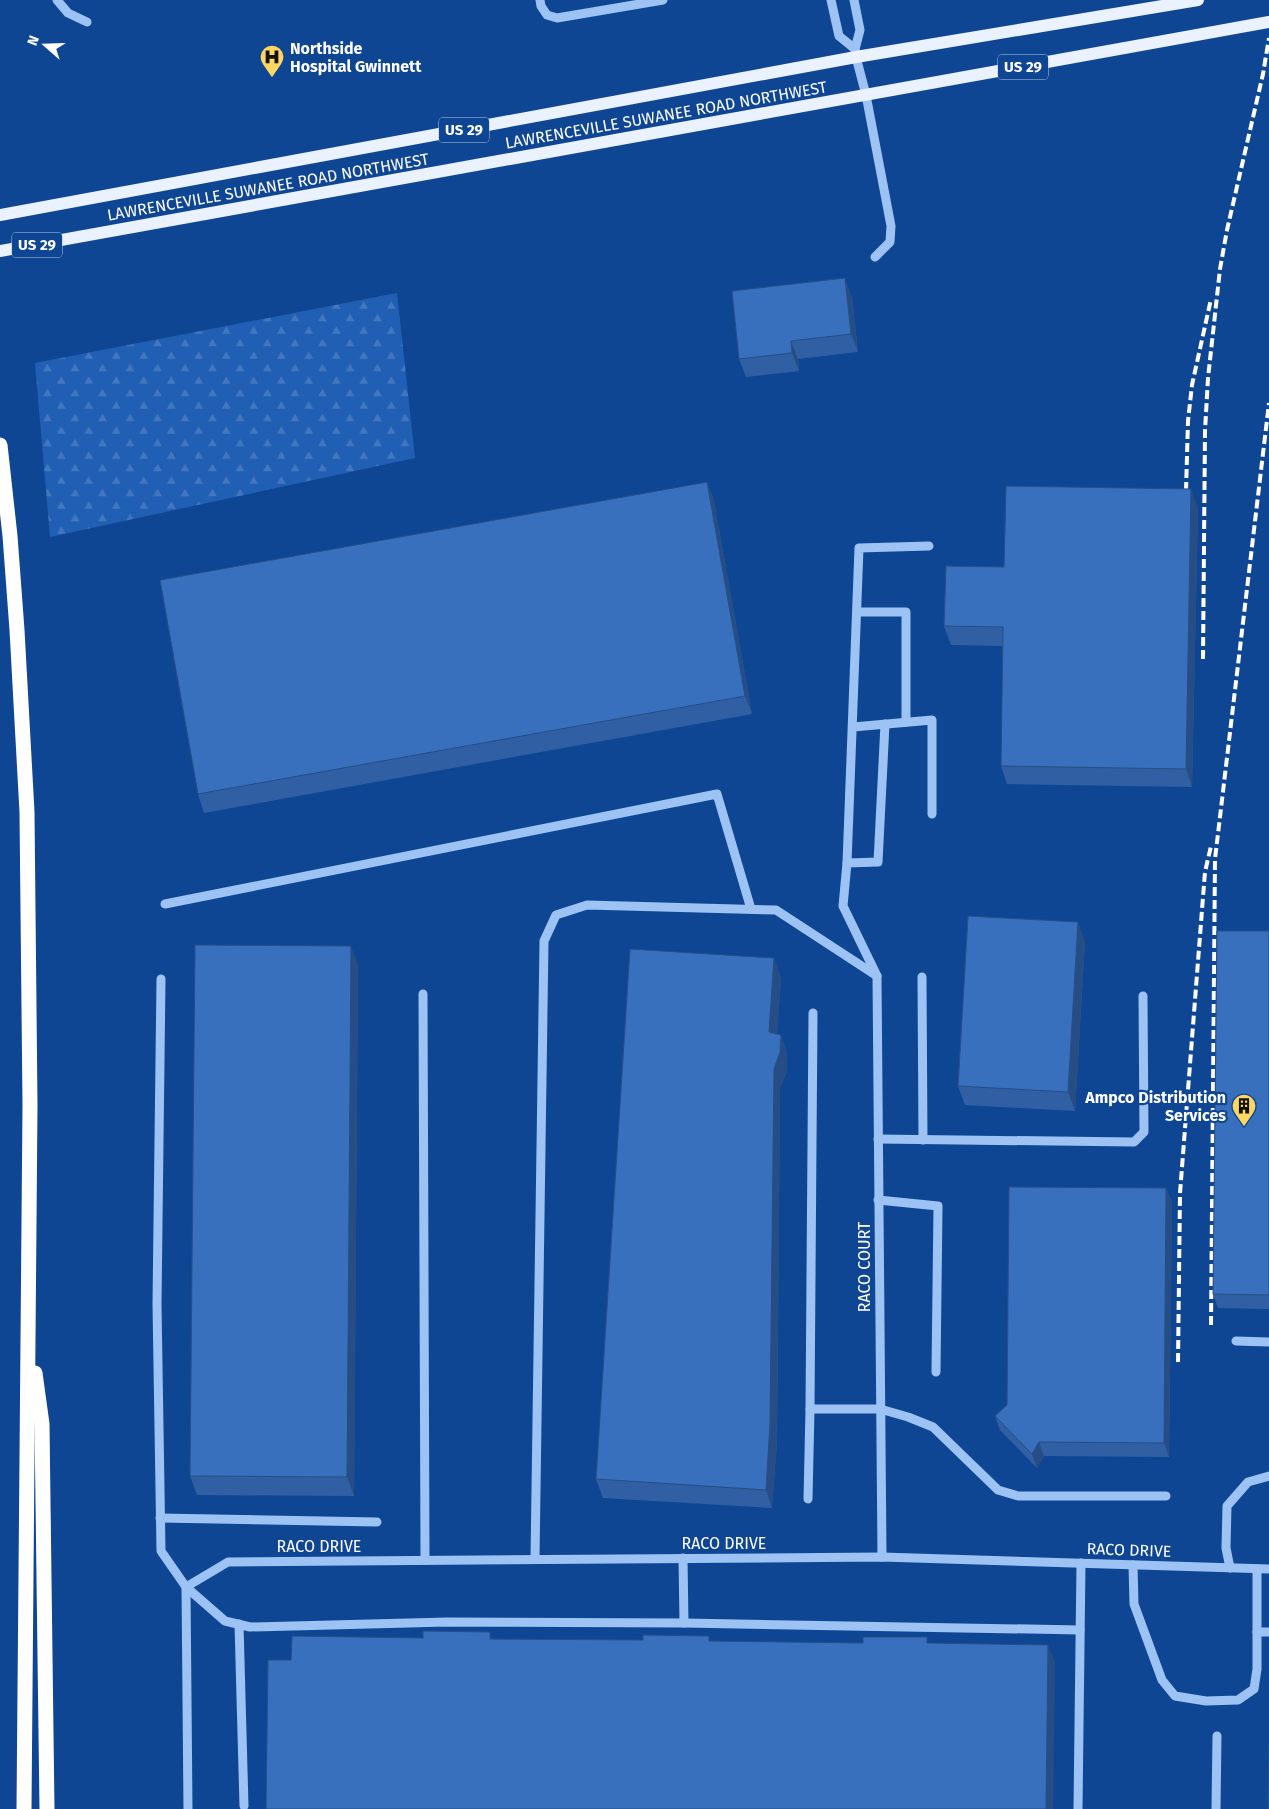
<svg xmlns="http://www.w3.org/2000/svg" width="1269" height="1809" font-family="'Fira Sans',sans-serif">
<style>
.forest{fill:url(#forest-firs)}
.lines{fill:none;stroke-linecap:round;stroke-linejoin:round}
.minor{stroke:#9dc2f4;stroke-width:9}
.major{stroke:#eaf1ff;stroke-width:12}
.highway{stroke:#fff;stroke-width:15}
.rail{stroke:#fff;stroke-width:4;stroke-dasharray:9 4;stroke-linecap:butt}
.wall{fill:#3060a3}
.shaded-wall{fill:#274e84}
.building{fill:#3870bd;stroke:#274e84}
.labels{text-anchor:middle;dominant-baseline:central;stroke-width:4.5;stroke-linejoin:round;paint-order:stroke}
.shield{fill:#0f4694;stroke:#b7c8df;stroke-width:1}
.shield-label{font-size:15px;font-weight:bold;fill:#fff}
.poi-label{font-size:16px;font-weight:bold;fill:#fff;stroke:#0f4694;text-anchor:start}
.street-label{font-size:16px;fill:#fff;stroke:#0f4694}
</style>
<defs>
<pattern id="forest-firs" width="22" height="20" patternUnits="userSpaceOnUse" patternTransform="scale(1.25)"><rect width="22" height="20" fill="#215fb4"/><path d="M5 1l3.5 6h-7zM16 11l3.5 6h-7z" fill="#4277bf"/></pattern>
</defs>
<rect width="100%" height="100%" fill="#0f4694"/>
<path class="forest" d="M 397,293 L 415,458 L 50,537 L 35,363 Z"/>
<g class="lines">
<g class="minor">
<path d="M 57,0 L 68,13 L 87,22"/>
<path d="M 540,0 L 541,6 L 547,15 L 557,18 L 663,0"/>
<path d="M 831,0 L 839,36 L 855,49"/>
<path d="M 854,0 L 860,30 L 855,49 L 856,57 L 866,95 L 891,226 L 890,242 L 875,257"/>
<path d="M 857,612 L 906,612 L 906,722"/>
<path d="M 853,727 L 932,720 L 932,814"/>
<path d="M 847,863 L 859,548 L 929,546"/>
<path d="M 165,904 L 717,794 L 751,909"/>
<path d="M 922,977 L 923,1140"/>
<path d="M 161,979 L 157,1304 L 161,1551 L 186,1587 L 225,1621 L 250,1627 L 447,1622 L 684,1623 L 1080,1630"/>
<path d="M 423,994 L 425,1560"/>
<path d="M 813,1013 L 810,1409 L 880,1409 L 908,1417 L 933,1427 L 998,1490 L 1018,1496 L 1166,1496"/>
<path d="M 878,1139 L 1134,1142 L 1144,1132 L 1143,996"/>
<path d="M 878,1200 L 938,1206 L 936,1372"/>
<path d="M 1236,1341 L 1269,1342"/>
<path d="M 808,1499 L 810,1409"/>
<path d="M 160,1518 L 377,1522"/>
<path d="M 882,1557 L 877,976 L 843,906 L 847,863 L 878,862 L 885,724"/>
<path d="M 683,1558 L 684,1623"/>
<path d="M 535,1559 L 544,941 L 556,915 L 587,905 L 776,910 L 877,976"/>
<path d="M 1133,1565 L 1134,1604 L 1162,1680 L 1175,1696 L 1206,1701 L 1238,1700 L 1254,1689 L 1257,1669 L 1257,1569"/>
<path d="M 1230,1568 L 1226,1548 L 1227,1506 L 1248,1482 L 1269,1476"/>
<path d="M 186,1587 L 228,1562 L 882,1557 L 1269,1569"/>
<path d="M 186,1587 L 188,1809"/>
<path d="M 239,1624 L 244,1806"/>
<path d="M 1257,1632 L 1269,1632"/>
<path d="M 1078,1809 L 1081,1563"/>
<path d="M 1216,1809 L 1217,1736"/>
</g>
<g class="major">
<path d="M 0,215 L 856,57 L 1198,0"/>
<path d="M 0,251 L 1269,22"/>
</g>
<g class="highway">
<path d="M 0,445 L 10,536 L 17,630 L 27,812 L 30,1105 L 24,1809"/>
<path d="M 35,1373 L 42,1424 L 47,1809"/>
</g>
<g class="rail">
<path d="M 1186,491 L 1188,421 L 1192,385 L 1211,299"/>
<path d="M 1203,659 L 1205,431 L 1208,378 L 1220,269 L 1227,230 L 1263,74 L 1269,38"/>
<path d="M 1211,1325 L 1215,859 L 1269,403"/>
<path d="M 1178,1362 L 1180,1193 L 1203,897 L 1205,872 L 1211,846"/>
</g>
</g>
<g class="wall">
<path d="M 852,297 L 858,352 L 798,359 L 799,371 L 746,377 L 739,359 Z"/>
<path d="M 707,482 L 714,501 L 752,714 L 204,813 L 198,794 Z"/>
<path d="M 1198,508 L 1192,787 L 1007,784 L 1001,766 L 1003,646 L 951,645 L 944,626 L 1004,567 Z"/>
<path d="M 1269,931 L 1269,1309 L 1218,1308 L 1213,1294 Z"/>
<path d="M 1085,941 L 1075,1111 L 965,1105 L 958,1086 Z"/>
<path d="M 358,965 L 354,1496 L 197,1495 L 190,1476 Z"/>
<path d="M 781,977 L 777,1034 L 781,1035 L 787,1054 L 787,1071 L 780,1088 L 777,1441 L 772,1508 L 603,1498 L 596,1479 Z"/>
<path d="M 1166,1188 L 1172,1202 L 1169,1457 L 1044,1456 L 1037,1468 L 1000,1430 L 995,1416 L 1007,1405 Z"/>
</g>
<g class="shaded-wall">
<path d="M 845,278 L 852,297 L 858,352 L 851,334 Z"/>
<path d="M 791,341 L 798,359 L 799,371 L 792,353 Z"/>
<path d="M 707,482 L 714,501 L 752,714 L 745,696 Z"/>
<path d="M 1191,489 L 1198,508 L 1192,787 L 1186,769 Z"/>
<path d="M 1078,922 L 1085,941 L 1075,1111 L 1068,1092 Z"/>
<path d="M 351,946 L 358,965 L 354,1496 L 347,1477 Z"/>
<path d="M 774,958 L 781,977 L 776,1050 L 769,1032 Z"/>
<path d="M 781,1035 L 787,1054 L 787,1071 L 780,1088 L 777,1441 L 772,1508 L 766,1490 L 774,1069 Z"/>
<path d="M 1166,1188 L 1172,1202 L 1169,1457 L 1164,1443 Z"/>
<path d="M 1039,1442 L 1044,1456 L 1037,1468 L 1032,1454 Z"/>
<path d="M 1048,1645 L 1055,1663 L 1053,1809 L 1046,1809 Z"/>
</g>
<g class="building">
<path d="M 845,278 L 851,334 L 791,341 L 792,353 L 739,359 L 732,291 Z"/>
<path d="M 707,482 L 745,696 L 198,794 L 160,580 Z"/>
<path d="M 1006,486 L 1191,489 L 1186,769 L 1001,766 L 1003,627 L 944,626 L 946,566 L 1004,567 Z"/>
<path d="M 968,916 L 1078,922 L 1068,1092 L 958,1086 Z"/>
<path d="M 1217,931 L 1269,931 L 1269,1295 L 1213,1294 Z"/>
<path d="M 195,945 L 351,946 L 347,1477 L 190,1476 Z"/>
<path d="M 630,949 L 774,958 L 769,1032 L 781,1035 L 780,1052 L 774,1069 L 770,1423 L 766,1490 L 596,1479 Z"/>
<path d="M 1009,1187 L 1166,1188 L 1164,1443 L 1039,1442 L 1032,1454 L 995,1416 L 1007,1405 Z"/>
<path d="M 423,1631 L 490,1632 L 490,1639 L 643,1640 L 643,1635 L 709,1636 L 709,1641 L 863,1643 L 863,1637 L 927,1637 L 927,1643 L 1048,1645 L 1046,1809 L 266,1809 L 268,1660 L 291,1660 L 292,1636 L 423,1638 Z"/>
<path d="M 1269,1744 L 1269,1809 L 1268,1809 Z"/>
</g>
<defs>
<symbol id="hospital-pin" viewBox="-11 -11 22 30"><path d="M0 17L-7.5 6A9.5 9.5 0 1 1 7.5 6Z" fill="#ffd660" stroke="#0f4694"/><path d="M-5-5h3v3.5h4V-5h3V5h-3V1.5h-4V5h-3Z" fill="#111"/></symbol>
<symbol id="building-pin" viewBox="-11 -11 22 30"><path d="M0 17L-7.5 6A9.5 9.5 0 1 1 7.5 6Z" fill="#ffd660" stroke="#0f4694"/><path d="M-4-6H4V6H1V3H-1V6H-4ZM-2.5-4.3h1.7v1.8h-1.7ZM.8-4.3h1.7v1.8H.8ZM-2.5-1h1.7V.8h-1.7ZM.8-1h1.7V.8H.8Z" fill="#111"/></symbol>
</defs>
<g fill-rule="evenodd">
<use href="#hospital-pin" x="258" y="43" width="28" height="38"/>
<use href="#building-pin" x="1230" y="1092" width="28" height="38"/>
</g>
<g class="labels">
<g class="shield">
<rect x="998" y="54.5" width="50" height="25" rx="4"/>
<rect x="439" y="117.5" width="50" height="25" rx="4"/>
<rect x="12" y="232.5" width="50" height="25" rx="4"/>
</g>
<g class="shield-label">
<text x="1023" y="67">US 29</text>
<text x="464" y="130">US 29</text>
<text x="37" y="245">US 29</text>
</g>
<g class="poi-label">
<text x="290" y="48">Northside<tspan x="290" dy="18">Hospital Gwinnett</tspan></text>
<text x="1226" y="1097" text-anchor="end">Ampco Distribution<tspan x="1226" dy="18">Services</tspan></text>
</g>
<g class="street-label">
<text transform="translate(666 115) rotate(-10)">LAWRENCEVILLE SUWANEE ROAD NORTHWEST</text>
<text transform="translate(268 187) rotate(-10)">LAWRENCEVILLE SUWANEE ROAD NORTHWEST</text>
<text transform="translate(864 1267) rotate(-90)">RACO COURT</text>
<text x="724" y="1543">RACO DRIVE</text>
<text x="319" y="1546">RACO DRIVE</text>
<text transform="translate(1129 1550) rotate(2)">RACO DRIVE</text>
</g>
</g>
<g transform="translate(45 45) rotate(290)" stroke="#0f4694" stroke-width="4" paint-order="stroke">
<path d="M0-4L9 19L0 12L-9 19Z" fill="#ffffff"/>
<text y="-8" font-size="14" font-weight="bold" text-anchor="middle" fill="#ffffff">N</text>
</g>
</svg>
